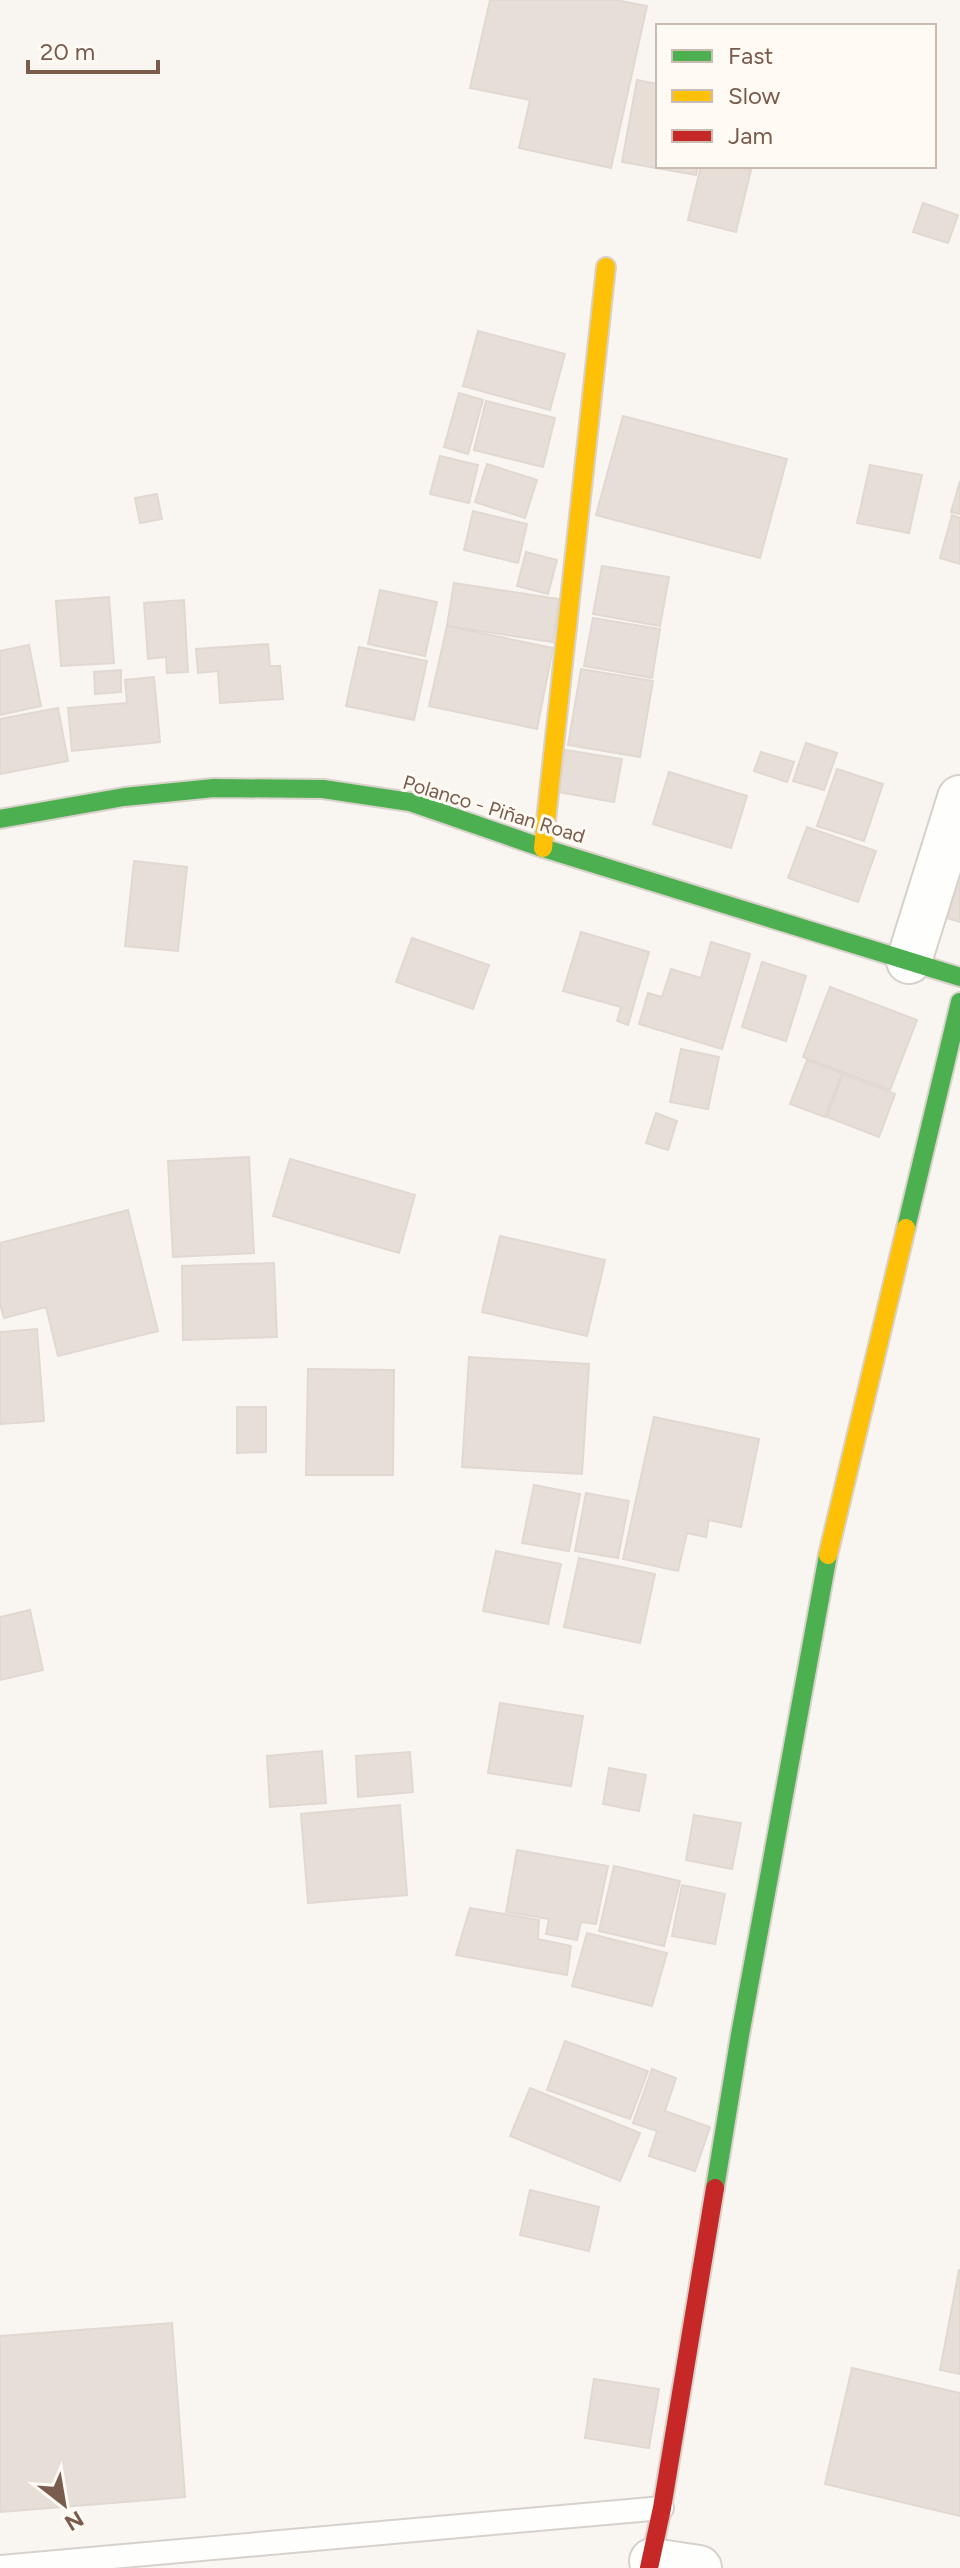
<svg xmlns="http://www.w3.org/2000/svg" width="960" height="2568" font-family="Figtree,sans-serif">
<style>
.building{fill:#e6ded7;stroke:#e2d8d2;stroke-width:2}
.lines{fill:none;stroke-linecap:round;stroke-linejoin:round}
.lane-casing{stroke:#d7d1cb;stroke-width:26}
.street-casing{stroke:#d7d1cb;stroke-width:48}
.fast-casing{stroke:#d9d2cb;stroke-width:22}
.slow-casing{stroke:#d9d2cb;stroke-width:22}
.jam-casing{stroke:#d9d2cb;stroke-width:22}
.lane{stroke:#fefefd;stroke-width:22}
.street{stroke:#fefefd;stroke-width:44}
.fast{stroke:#4caf50;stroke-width:18}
.slow{stroke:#ffc107;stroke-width:18}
.jam{stroke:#c62828;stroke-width:18}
.labels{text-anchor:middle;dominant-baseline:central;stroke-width:6;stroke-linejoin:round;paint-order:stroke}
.street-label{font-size:20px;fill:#7a5c4d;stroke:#fffaf3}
</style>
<rect width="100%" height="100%" fill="#f9f5f0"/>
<g class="building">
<path d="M 490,0 L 616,0 L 647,6 L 611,168 L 519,148 L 530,100 L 470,88 Z"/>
<path d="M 637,80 L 658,84 L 658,166 L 698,166 L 696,175 L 622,162 Z"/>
<path d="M 701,166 L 736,166 L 751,170 L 736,232 L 688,220 Z"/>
<path d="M 923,203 L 958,215 L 948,243 L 913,232 Z"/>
<path d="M 478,331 L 565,354 L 550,410 L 463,386 Z"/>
<path d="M 459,393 L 483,400 L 468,454 L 444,447 Z"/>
<path d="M 486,401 L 555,418 L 543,467 L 474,450 Z"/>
<path d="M 623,416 L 787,459 L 760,558 L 596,515 Z"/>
<path d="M 440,456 L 478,465 L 469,503 L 430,494 Z"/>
<path d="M 487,464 L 537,480 L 525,518 L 475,502 Z"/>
<path d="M 870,465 L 922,475 L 909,533 L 857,523 Z"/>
<path d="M 960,481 L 960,514 L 951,512 Z"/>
<path d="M 157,494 L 162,519 L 140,523 L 135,498 Z"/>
<path d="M 473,511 L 527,524 L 518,563 L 464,550 Z"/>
<path d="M 952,515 L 960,518 L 960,564 L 940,558 Z"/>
<path d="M 526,552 L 557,560 L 548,594 L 517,586 Z"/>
<path d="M 602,566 L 669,577 L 660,626 L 593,614 Z"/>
<path d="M 454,583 L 559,599 L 553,642 L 447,626 Z"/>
<path d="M 380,590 L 437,602 L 425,656 L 368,644 Z"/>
<path d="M 109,597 L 114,663 L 61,666 L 56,601 Z"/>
<path d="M 184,600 L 188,672 L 167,673 L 166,657 L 148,659 L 144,603 Z"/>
<path d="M 593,618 L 660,629 L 652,678 L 584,666 Z"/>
<path d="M 447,626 L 553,648 L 537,729 L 429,706 Z"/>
<path d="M 268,644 L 270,666 L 280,666 L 283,699 L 220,703 L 218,671 L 198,673 L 196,649 Z"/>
<path d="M 29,645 L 41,706 L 0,715 L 0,651 Z"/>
<path d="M 359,647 L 427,661 L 414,720 L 346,706 Z"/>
<path d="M 581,669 L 653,681 L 640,757 L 568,745 Z"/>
<path d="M 121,670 L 121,692 L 95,694 L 94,672 Z"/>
<path d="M 154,677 L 160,742 L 72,751 L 68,708 L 127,703 L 125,680 Z"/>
<path d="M 58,708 L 68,761 L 0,774 L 0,719 Z"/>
<path d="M 806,743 L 837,753 L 824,790 L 793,781 Z"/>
<path d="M 565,750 L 622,759 L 614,802 L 558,792 Z"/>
<path d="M 761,752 L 794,762 L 787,782 L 754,771 Z"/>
<path d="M 837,769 L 883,784 L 864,841 L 817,826 Z"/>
<path d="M 669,772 L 747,796 L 731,848 L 653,824 Z"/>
<path d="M 807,827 L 876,851 L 858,902 L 788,878 Z"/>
<path d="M 134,861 L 187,867 L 178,951 L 125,946 Z"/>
<path d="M 960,872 L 960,922 L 947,918 Z"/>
<path d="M 581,932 L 649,952 L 628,1025 L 617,1021 L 621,1007 L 563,991 Z"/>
<path d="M 412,938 L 489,965 L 473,1009 L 396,982 Z"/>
<path d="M 711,942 L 750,954 L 722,1049 L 639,1024 L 648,993 L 662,997 L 671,969 L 701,978 Z"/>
<path d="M 762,962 L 806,976 L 786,1041 L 742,1027 Z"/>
<path d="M 830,987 L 917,1020 L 890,1090 L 803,1057 Z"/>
<path d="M 681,1049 L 719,1057 L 708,1109 L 670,1102 Z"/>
<path d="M 807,1060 L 842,1073 L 825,1117 L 790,1104 Z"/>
<path d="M 843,1074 L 895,1094 L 879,1137 L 827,1117 Z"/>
<path d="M 656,1113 L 677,1121 L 668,1150 L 646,1143 Z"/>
<path d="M 249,1157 L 254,1253 L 173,1257 L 168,1161 Z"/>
<path d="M 290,1159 L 415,1195 L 399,1253 L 273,1216 Z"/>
<path d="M 128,1210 L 158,1331 L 58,1356 L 46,1307 L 4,1318 L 0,1304 L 0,1243 Z"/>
<path d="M 500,1236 L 605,1260 L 587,1336 L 482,1312 Z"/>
<path d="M 274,1263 L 277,1337 L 183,1340 L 182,1266 Z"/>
<path d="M 37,1329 L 44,1421 L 0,1424 L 0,1332 Z"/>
<path d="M 469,1357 L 589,1364 L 582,1474 L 462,1467 Z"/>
<path d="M 308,1369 L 394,1370 L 393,1475 L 306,1475 Z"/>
<path d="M 237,1407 L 266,1407 L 266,1452 L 237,1453 Z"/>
<path d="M 654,1417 L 759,1439 L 741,1527 L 709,1520 L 706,1537 L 687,1533 L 678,1571 L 623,1559 Z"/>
<path d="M 534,1485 L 580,1494 L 569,1551 L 522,1543 Z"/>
<path d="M 586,1493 L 629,1501 L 618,1558 L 575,1551 Z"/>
<path d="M 496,1551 L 561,1564 L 548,1624 L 483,1611 Z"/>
<path d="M 579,1558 L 655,1574 L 640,1643 L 564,1627 Z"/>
<path d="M 30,1610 L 43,1670 L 0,1680 L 0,1617 Z"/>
<path d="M 500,1703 L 583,1716 L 571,1786 L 488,1773 Z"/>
<path d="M 322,1751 L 326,1803 L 270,1807 L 267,1756 Z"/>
<path d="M 410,1752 L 413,1792 L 358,1797 L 356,1756 Z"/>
<path d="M 609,1768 L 646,1775 L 639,1811 L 603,1804 Z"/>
<path d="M 400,1805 L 407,1895 L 308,1903 L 301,1814 Z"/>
<path d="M 694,1815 L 741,1823 L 732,1869 L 686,1860 Z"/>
<path d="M 517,1850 L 608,1866 L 596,1924 L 581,1922 L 577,1940 L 546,1934 L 549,1919 L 506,1912 Z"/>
<path d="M 614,1866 L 680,1881 L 664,1946 L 599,1931 Z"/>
<path d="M 682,1885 L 725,1894 L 715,1944 L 672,1936 Z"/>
<path d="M 470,1908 L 539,1920 L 538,1939 L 571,1946 L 567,1975 L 456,1955 Z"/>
<path d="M 587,1933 L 667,1953 L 652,2006 L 572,1986 Z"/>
<path d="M 565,2041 L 648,2071 L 630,2119 L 547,2090 Z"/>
<path d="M 652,2069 L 676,2078 L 665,2111 L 710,2127 L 695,2171 L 649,2156 L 657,2131 L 633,2123 Z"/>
<path d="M 530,2088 L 640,2133 L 620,2181 L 510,2136 Z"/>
<path d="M 530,2190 L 599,2207 L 589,2251 L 520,2235 Z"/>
<path d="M 959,2270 L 960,2270 L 960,2374 L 940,2370 Z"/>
<path d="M 172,2323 L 185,2497 L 0,2512 L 0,2336 Z"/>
<path d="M 852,2368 L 960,2393 L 960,2516 L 825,2484 Z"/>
<path d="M 594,2379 L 659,2389 L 649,2448 L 585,2438 Z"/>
</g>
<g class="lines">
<defs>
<path id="lane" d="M 0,2567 L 662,2508"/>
<g id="street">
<path d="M 909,961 L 960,798"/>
<path d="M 652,2561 L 699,2568"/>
</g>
<g id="fast">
<path d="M 0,819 L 124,797 L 214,788 L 323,789 L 410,802 L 543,848 L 960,977"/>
<path d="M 906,1228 L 960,1002"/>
<path d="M 715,2188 L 740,2035 L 828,1555"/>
</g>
<g id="slow">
<path d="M 543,848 L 606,267"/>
<path d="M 828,1555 L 906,1228"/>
</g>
<path id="jam" d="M 649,2568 L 662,2508 L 715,2188"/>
</defs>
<use href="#lane" class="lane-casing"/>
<use href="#street" class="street-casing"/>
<use href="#fast" class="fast-casing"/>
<use href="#slow" class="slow-casing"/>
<use href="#jam" class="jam-casing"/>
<use href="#lane" class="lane"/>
<use href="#street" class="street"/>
<use href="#fast" class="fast"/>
<use href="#slow" class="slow"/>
<use href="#jam" class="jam"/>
</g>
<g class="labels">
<g class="street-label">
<text transform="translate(494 809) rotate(17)">Polanco - Piñan Road</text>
</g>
</g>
<rect x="656" y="24" width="280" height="144" fill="#fffaf3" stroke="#cabbb1" stroke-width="2"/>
<rect x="672" y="50" width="40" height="12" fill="#4caf50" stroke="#cabbb1" stroke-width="2"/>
<text x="728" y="64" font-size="24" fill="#7a5c4d">Fast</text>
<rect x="672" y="90" width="40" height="12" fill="#ffc107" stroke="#cabbb1" stroke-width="2"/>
<text x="728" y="104" font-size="24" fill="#7a5c4d">Slow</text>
<rect x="672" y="130" width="40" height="12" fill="#c62828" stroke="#cabbb1" stroke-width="2"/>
<text x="728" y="144" font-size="24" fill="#7a5c4d">Jam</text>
<g transform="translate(64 2504) rotate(149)" stroke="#fffaf3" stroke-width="6" paint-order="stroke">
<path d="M0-6L14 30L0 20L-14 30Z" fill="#7a5c4d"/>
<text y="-12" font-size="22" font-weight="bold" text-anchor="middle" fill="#7a5c4d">N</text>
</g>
<path d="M28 60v12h130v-12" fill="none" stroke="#7a5c4d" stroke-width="4"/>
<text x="40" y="60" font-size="24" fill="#7a5c4d" stroke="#fffaf3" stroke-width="6" paint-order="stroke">20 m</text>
</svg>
